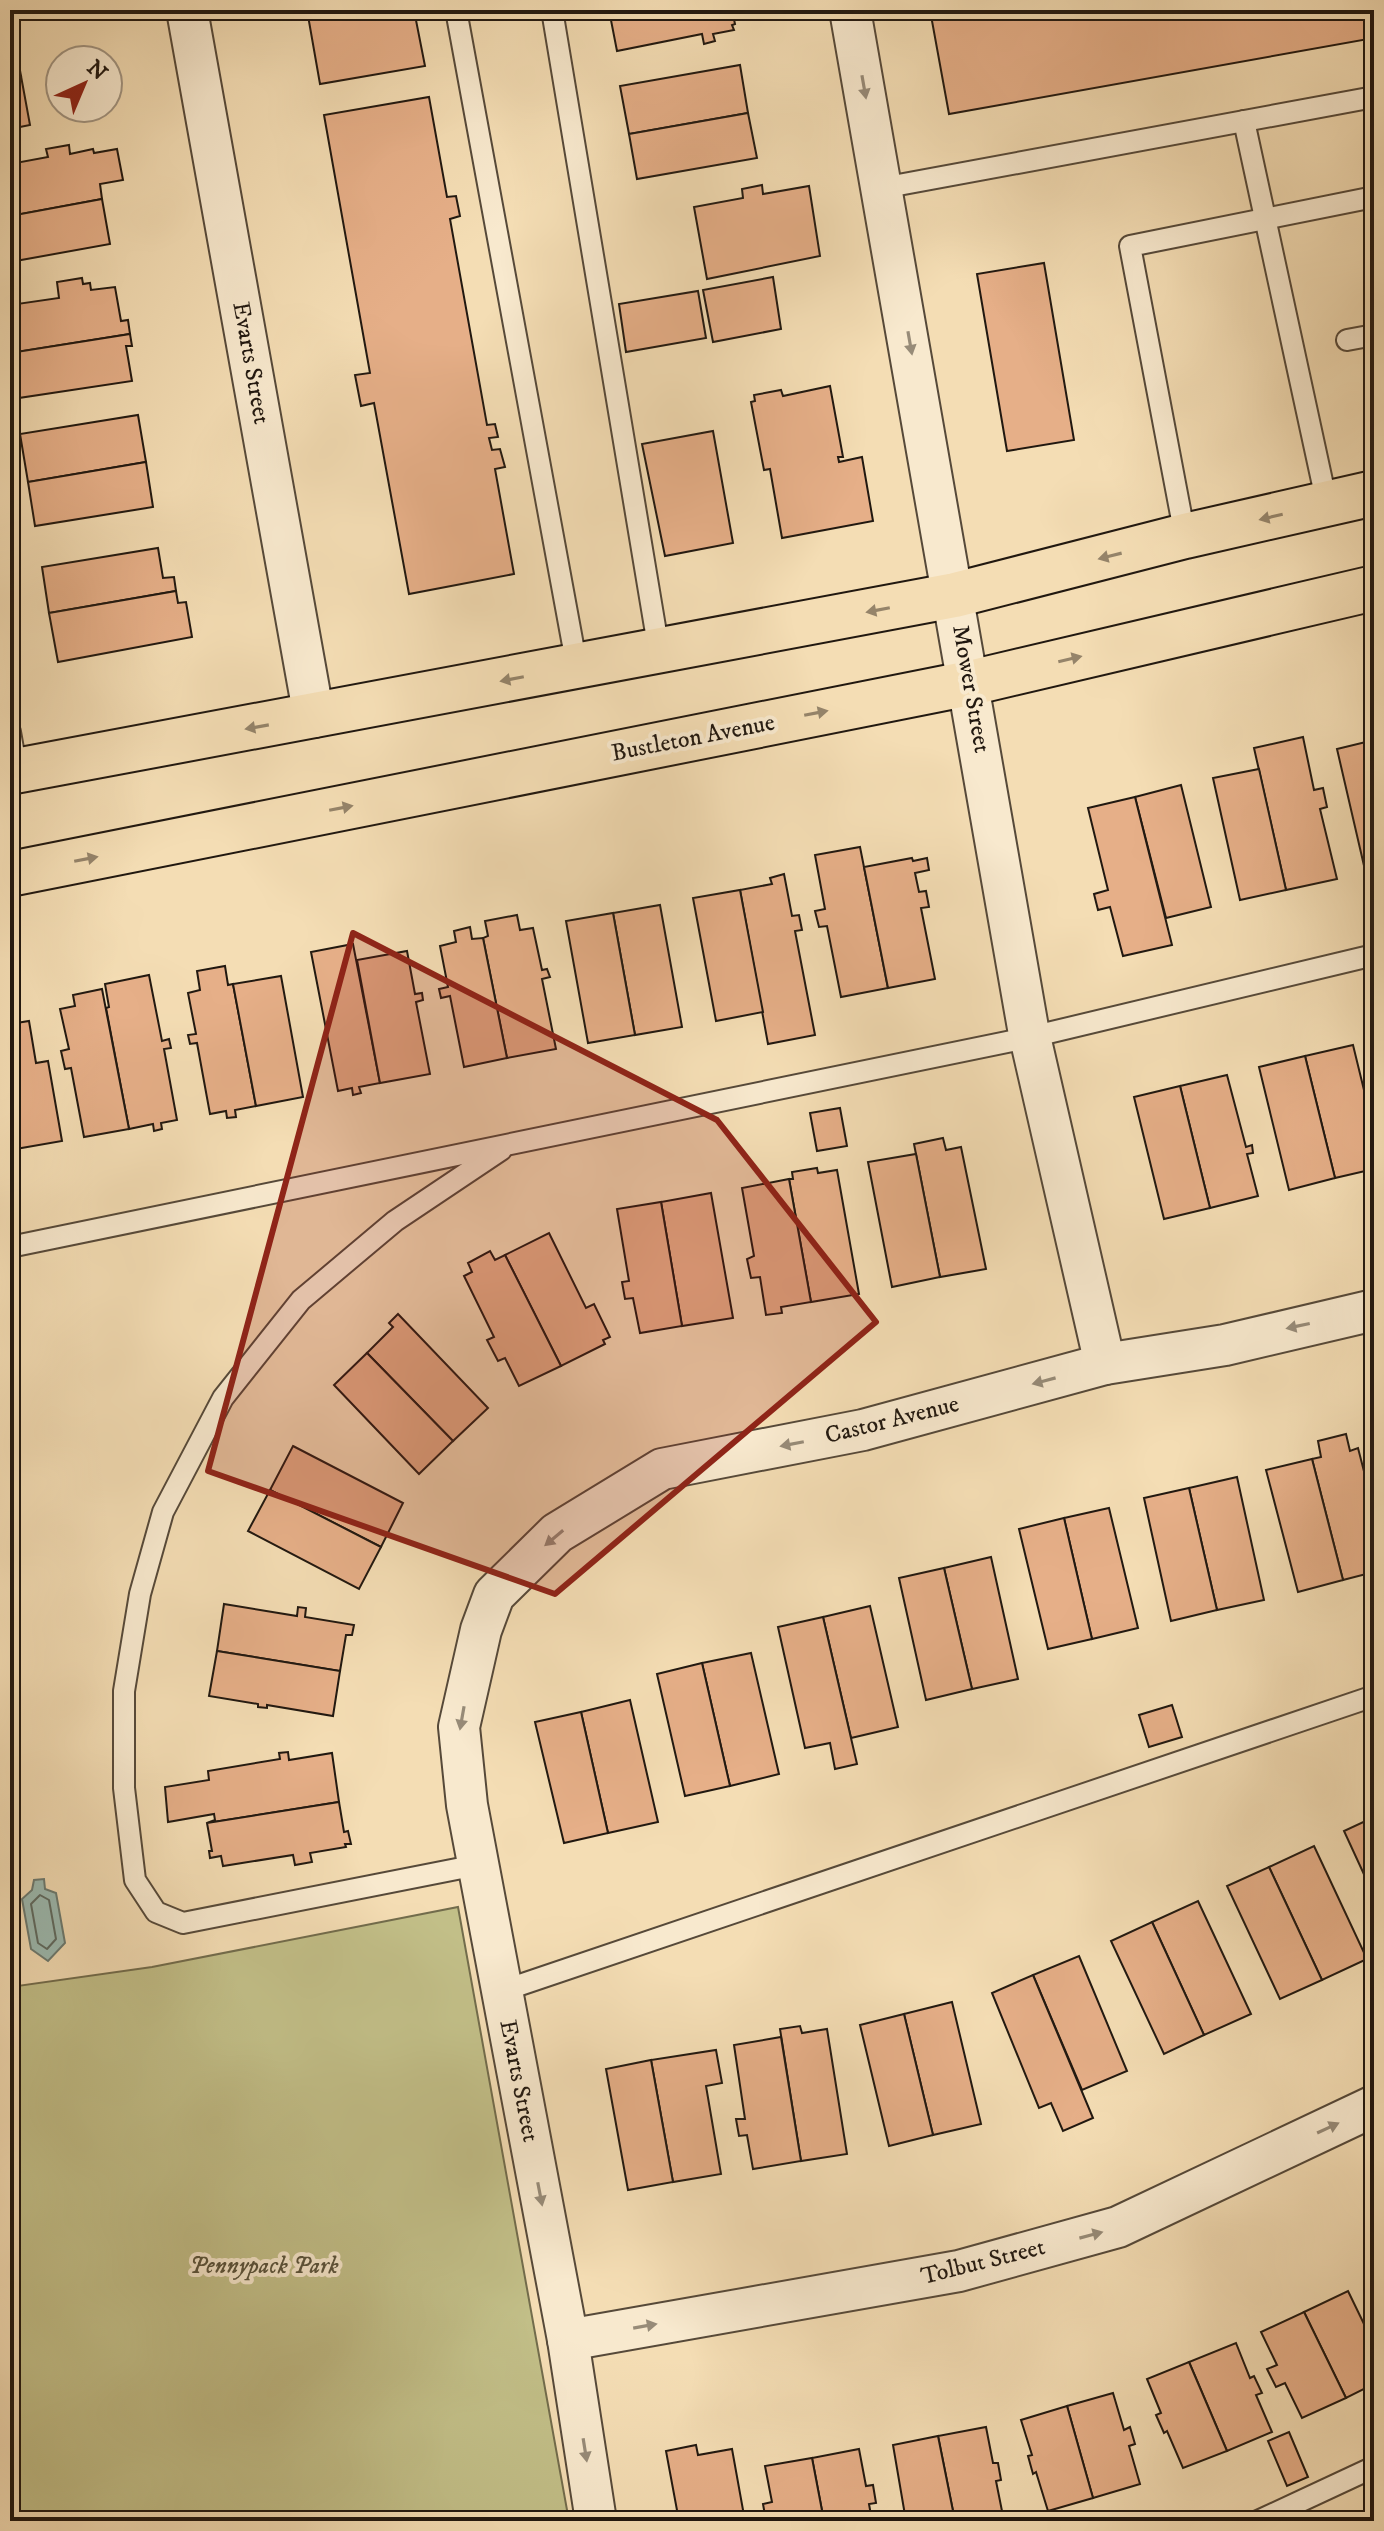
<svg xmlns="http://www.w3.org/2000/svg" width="1384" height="2531" font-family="'IM FELL DW Pica',serif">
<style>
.green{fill:#c2bf88;stroke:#726c4c;stroke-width:2}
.water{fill:#9cbbb2;stroke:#6b7a71;stroke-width:2}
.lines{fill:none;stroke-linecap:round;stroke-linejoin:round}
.shore{stroke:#5e6a61;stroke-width:2}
.building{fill:#e6af88;stroke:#211810;stroke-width:2}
.lane-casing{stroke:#564939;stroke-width:24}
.street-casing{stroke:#564939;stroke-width:44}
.primary-casing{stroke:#211810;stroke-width:48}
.lane{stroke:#f8e9ce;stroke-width:20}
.street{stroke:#f8e9ce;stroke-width:40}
.primary{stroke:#f4ddb4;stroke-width:44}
.oneway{fill:#978b78}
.oneway2{fill:#95846a}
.marked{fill:#8f2418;fill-opacity:0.2;stroke:#8f2418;stroke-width:6;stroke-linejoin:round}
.labels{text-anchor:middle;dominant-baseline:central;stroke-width:8;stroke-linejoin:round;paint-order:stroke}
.street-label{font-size:24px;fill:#211810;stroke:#f8e9ce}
.park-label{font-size:24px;font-style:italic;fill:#59523a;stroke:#f8e9ce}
</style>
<rect width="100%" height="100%" fill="#f4ddb4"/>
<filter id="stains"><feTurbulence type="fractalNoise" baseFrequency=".0025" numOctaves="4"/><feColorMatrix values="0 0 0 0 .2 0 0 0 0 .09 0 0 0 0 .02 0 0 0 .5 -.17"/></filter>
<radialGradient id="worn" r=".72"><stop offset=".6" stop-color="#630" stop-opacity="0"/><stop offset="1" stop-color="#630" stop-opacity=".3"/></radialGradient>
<path class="green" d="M 458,1907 L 569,2521 L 10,2521 L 10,1987 L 152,1967 Z"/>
<path class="water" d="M 44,1879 L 45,1889 L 56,1893 L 65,1943 L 48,1961 L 31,1949 L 22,1899 L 32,1890 L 34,1880 Z"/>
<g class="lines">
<path class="shore" d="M 40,1895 L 49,1900 L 56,1939 L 47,1949 L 38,1943 L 31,1904 Z"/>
</g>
<g class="building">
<path d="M 307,10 L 414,10 L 425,66 L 320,84 Z"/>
<path d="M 609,10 L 732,10 L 735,24 L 732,25 L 734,30 L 713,34 L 715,41 L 704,44 L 702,34 L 617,51 Z"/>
<path d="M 930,10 L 1374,10 L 1374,38 L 949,114 Z"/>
<path d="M 10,32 L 13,32 L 21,76 L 10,78 Z"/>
<path d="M 740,65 L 748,113 L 629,134 L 620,86 Z"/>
<path d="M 21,76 L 30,125 L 10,129 L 10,78 Z"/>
<path d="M 429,97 L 447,197 L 456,196 L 460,216 L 450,219 L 487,425 L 495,424 L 498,437 L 489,438 L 492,450 L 500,449 L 505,467 L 495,469 L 514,574 L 409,594 L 374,403 L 361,406 L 355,375 L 370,373 L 324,115 Z"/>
<path d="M 748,113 L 757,158 L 637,179 L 629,134 Z"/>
<path d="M 69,145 L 70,154 L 93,149 L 94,153 L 117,149 L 123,180 L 100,184 L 102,199 L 10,216 L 10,164 L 48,157 L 46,149 Z"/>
<path d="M 762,185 L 763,194 L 809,186 L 820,256 L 707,279 L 694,207 L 743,198 L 742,189 Z"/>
<path d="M 102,199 L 110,244 L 10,262 L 10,216 Z"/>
<path d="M 1044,263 L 1074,440 L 1007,451 L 977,274 Z"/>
<path d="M 773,277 L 781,329 L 713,342 L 703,290 Z"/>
<path d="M 82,278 L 83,284 L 90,283 L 91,290 L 115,287 L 121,321 L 128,320 L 130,334 L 10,353 L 10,305 L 59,298 L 57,282 Z"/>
<path d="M 698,291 L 706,338 L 626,352 L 619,304 Z"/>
<path d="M 130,334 L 132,346 L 126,346 L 132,381 L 12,399 L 10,353 Z"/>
<path d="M 830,386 L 843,457 L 838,457 L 839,462 L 862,457 L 873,521 L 782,538 L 770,469 L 764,470 L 751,402 L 755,401 L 754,395 L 781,390 L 783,396 Z"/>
<path d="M 138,415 L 146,462 L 28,482 L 20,434 Z"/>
<path d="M 713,431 L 733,543 L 665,556 L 642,444 Z"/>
<path d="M 146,462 L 153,507 L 35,526 L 28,482 Z"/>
<path d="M 158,548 L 163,578 L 174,577 L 176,591 L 49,613 L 42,567 Z"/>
<path d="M 176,591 L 178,603 L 186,602 L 192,637 L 58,662 L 49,613 Z"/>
<path d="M 1303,737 L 1314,790 L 1323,788 L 1327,807 L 1320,809 L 1337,879 L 1286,890 L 1254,748 Z"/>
<path d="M 1374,740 L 1374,868 L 1365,870 L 1337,749 Z"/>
<path d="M 1259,769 L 1286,890 L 1240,900 L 1213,778 Z"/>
<path d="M 1181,785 L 1211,907 L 1166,918 L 1135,797 Z"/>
<path d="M 1135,797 L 1172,945 L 1123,956 L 1110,907 L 1098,910 L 1094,894 L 1108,890 L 1088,808 Z"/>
<path d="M 860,847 L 888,988 L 841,997 L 827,926 L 819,927 L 815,911 L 825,909 L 815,855 Z"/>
<path d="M 912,858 L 913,861 L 927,858 L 929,870 L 915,873 L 919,892 L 926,891 L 929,907 L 921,908 L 935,979 L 888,988 L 864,867 Z"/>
<path d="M 784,874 L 792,916 L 799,915 L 802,930 L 795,931 L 815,1035 L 768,1044 L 740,890 L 772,884 L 770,878 Z"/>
<path d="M 740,890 L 763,1012 L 716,1021 L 693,898 Z"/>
<path d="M 660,905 L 682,1027 L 635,1035 L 613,913 Z"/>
<path d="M 613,913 L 635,1035 L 588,1043 L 566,921 Z"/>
<path d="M 517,915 L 520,930 L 533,928 L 542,970 L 547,969 L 550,977 L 542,979 L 556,1049 L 507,1058 L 483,938 L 488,936 L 485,921 Z"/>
<path d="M 470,927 L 472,939 L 483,938 L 507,1058 L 464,1067 L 450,996 L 441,998 L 439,989 L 448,987 L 440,946 L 456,942 L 454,931 Z"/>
<path d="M 353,944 L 380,1083 L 359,1087 L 361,1093 L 353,1095 L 352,1088 L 338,1091 L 311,952 Z"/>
<path d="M 407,951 L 415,994 L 422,993 L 423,1000 L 416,1002 L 430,1074 L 380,1083 L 357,960 Z"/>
<path d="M 225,966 L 228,985 L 233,984 L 256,1106 L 235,1110 L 236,1117 L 227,1118 L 226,1111 L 210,1114 L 197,1043 L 190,1044 L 188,1035 L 196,1034 L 188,993 L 200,990 L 197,971 Z"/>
<path d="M 149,975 L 162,1041 L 169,1039 L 171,1048 L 164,1049 L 177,1120 L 161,1123 L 162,1129 L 154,1131 L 153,1124 L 129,1129 L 106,1008 L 109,1007 L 105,984 Z"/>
<path d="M 281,976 L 303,1097 L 256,1106 L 233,984 Z"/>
<path d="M 102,989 L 129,1129 L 84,1137 L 71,1068 L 65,1069 L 61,1051 L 69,1049 L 60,1009 L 75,1006 L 73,995 Z"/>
<path d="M 29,1021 L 36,1063 L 48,1061 L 62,1141 L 10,1150 L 10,1024 Z"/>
<path d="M 1353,1045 L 1374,1131 L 1374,1169 L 1335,1178 L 1305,1056 Z"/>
<path d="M 1305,1056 L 1335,1178 L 1289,1190 L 1259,1067 Z"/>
<path d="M 1227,1075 L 1246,1147 L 1252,1145 L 1253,1153 L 1247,1154 L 1258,1196 L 1210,1208 L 1180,1086 Z"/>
<path d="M 1180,1086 L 1210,1208 L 1164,1219 L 1134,1097 Z"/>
<path d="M 840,1108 L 847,1146 L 817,1151 L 810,1113 Z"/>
<path d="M 943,1138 L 946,1150 L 961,1147 L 986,1269 L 940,1277 L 914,1144 Z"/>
<path d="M 916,1154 L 940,1277 L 892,1287 L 868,1162 Z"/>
<path d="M 817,1168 L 818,1173 L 837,1170 L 859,1294 L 811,1302 L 789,1179 L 793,1179 L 792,1172 Z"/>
<path d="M 789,1179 L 811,1302 L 781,1307 L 782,1313 L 766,1315 L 760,1277 L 751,1278 L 747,1259 L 754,1256 L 742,1188 Z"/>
<path d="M 711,1193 L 733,1318 L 682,1326 L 661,1202 Z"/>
<path d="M 661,1202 L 682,1326 L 640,1333 L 633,1298 L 625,1299 L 622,1282 L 629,1281 L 617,1209 Z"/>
<path d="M 549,1233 L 586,1308 L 594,1304 L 610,1337 L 603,1340 L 605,1344 L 561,1366 L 505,1255 Z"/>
<path d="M 490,1251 L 495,1260 L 505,1255 L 561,1366 L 519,1386 L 505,1358 L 498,1361 L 487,1340 L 494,1337 L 464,1276 L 472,1272 L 468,1263 Z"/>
<path d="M 398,1314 L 488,1408 L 453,1441 L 367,1353 L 393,1327 L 389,1323 Z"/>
<path d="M 367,1353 L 453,1441 L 419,1474 L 334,1385 Z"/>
<path d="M 1346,1434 L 1350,1451 L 1358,1448 L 1367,1483 L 1374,1481 L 1374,1501 L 1371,1501 L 1374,1511 L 1374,1572 L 1343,1580 L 1312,1459 L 1321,1457 L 1318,1441 Z"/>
<path d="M 293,1446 L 403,1503 L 381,1547 L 270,1490 Z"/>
<path d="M 1312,1459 L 1343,1580 L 1298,1592 L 1266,1470 Z"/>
<path d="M 1237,1477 L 1264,1600 L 1217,1610 L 1189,1488 Z"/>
<path d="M 1189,1488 L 1217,1610 L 1171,1621 L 1144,1498 Z"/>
<path d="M 270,1490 L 381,1547 L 359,1589 L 248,1531 Z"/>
<path d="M 1109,1508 L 1138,1628 L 1092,1639 L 1064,1518 Z"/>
<path d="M 1064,1518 L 1092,1639 L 1048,1649 L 1019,1529 Z"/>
<path d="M 991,1557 L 1018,1679 L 972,1689 L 944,1568 Z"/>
<path d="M 944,1568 L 972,1689 L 926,1700 L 899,1578 Z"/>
<path d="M 224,1604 L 297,1616 L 298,1607 L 306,1608 L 305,1617 L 354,1625 L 352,1635 L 346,1635 L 340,1671 L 217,1651 Z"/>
<path d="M 870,1606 L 898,1727 L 851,1738 L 823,1617 Z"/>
<path d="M 823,1617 L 857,1764 L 835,1769 L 830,1743 L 805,1748 L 778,1627 Z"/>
<path d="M 217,1651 L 340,1671 L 333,1716 L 267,1705 L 267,1708 L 258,1707 L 258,1704 L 209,1696 Z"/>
<path d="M 751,1653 L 779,1774 L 730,1786 L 702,1663 Z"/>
<path d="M 702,1663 L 730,1786 L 685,1796 L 657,1674 Z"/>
<path d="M 630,1700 L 658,1822 L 608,1833 L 581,1712 Z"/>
<path d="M 1172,1705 L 1182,1737 L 1149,1747 L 1139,1715 Z"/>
<path d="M 581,1712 L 608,1833 L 564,1843 L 535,1722 Z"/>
<path d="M 288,1752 L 289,1760 L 332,1753 L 339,1802 L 207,1823 L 215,1820 L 214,1814 L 168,1822 L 165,1787 L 209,1780 L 208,1771 L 280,1759 L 279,1753 Z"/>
<path d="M 339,1802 L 344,1832 L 348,1831 L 351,1844 L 345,1844 L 346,1847 L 310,1853 L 312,1862 L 295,1865 L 293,1855 L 223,1866 L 221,1856 L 210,1858 L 209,1851 L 212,1851 L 207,1823 Z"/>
<path d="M 1374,1817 L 1374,1896 L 1344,1831 Z"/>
<path d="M 1314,1846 L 1367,1959 L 1322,1980 L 1269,1867 Z"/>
<path d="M 1269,1867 L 1322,1980 L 1280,1999 L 1227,1886 Z"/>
<path d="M 1198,1901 L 1251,2014 L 1204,2035 L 1152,1922 Z"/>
<path d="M 1152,1922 L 1204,2035 L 1164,2054 L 1111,1941 Z"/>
<path d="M 1079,1956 L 1127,2071 L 1082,2090 L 1033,1975 Z"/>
<path d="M 1033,1975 L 1093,2118 L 1063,2131 L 1051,2103 L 1039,2108 L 992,1993 Z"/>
<path d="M 952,2002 L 981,2124 L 933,2135 L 904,2014 Z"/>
<path d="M 904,2014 L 933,2135 L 889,2146 L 860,2025 Z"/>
<path d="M 800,2026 L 802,2033 L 827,2029 L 847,2154 L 801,2161 L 780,2029 Z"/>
<path d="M 781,2037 L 801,2161 L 753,2169 L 747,2135 L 739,2136 L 736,2119 L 745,2119 L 734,2045 Z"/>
<path d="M 716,2050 L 722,2083 L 706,2086 L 721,2174 L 673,2182 L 651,2060 Z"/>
<path d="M 651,2060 L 673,2182 L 628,2190 L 606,2069 Z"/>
<path d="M 1348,2291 L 1364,2324 L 1370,2322 L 1374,2331 L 1372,2343 L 1374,2384 L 1346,2398 L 1304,2312 Z"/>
<path d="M 1304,2312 L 1346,2398 L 1302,2418 L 1285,2383 L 1276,2387 L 1267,2369 L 1277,2365 L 1261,2332 Z"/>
<path d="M 1236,2343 L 1250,2378 L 1254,2376 L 1262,2393 L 1256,2395 L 1272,2432 L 1227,2451 L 1189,2362 Z"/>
<path d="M 1189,2362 L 1227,2451 L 1183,2468 L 1167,2431 L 1164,2433 L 1156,2415 L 1161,2413 L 1147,2379 Z"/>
<path d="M 1113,2393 L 1124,2430 L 1130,2427 L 1135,2444 L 1129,2446 L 1140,2484 L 1093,2498 L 1067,2406 Z"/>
<path d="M 1067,2406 L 1093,2498 L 1048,2511 L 1036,2472 L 1033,2474 L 1028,2456 L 1032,2455 L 1021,2420 Z"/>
<path d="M 986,2427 L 993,2463 L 998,2463 L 1001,2480 L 996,2481 L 1004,2521 L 955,2521 L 938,2436 Z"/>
<path d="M 1289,2432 L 1308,2477 L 1287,2486 L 1268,2441 Z"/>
<path d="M 938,2436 L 955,2521 L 906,2521 L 893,2445 Z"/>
<path d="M 696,2445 L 698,2455 L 732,2449 L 745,2521 L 679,2521 L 666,2451 Z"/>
<path d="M 859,2449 L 866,2486 L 873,2485 L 876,2503 L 869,2504 L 872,2521 L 824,2521 L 812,2458 Z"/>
<path d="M 812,2458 L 824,2521 L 766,2521 L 763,2504 L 772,2502 L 765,2466 Z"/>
</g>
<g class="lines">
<defs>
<g id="lane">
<path d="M 456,10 L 577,667"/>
<path d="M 552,10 L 659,651"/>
<path d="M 1244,121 L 1327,504"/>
<path d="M 882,188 L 1374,97"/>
<path d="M 1347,340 L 1374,335"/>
<path d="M 1185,536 L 1130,246 L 1374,197"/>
<path d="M 10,732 L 17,771"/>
<path d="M 10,1247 L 1031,1037 L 1374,955"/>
<path d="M 477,1865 L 183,1923 L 156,1912 L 135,1880 L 124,1788 L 124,1691 L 140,1594 L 163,1512 L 223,1398 L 301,1300 L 395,1221 L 501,1150"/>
<path d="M 502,1991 L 1374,1696"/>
<path d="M 1258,2521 L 1374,2467"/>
</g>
<g id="street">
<path d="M 187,10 L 314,717"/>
<path d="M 850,10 L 1028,1028 L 1105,1364"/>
<path d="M 568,2340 L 959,2271 L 1118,2227 L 1374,2106"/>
<path d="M 596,2521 L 568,2340 L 467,1805 L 459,1727 L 481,1630 L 494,1595 L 557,1533 L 662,1469 L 863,1430 L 1105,1364 L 1225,1345 L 1374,1310"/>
</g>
<g id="primary">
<path d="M 10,772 L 955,595 L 1185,536 L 1374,493"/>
<path d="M 10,874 L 970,683 L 1374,588"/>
</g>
</defs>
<use href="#lane" class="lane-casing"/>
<use href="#street" class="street-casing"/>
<use href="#primary" class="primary-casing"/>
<use href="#lane" class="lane"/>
<use href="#street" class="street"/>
<use href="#primary" class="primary"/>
</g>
<defs><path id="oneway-solid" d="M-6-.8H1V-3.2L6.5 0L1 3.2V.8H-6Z" transform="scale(2)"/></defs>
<g class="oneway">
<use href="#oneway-solid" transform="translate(864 87) rotate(80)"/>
<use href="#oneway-solid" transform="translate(910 343) rotate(80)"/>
<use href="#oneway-solid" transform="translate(1298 1326) rotate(168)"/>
<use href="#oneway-solid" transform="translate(1044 1381) rotate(165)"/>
<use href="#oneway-solid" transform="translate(792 1444) rotate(169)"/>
<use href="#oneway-solid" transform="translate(554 1538) rotate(140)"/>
<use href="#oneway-solid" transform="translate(462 1718) rotate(100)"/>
<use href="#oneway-solid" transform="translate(1328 2128) rotate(-25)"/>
<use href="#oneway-solid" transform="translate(540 2194) rotate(79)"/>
<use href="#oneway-solid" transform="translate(1091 2235) rotate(-15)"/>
<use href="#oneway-solid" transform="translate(645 2326) rotate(-10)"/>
<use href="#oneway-solid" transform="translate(585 2450) rotate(81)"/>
</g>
<g class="oneway2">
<use href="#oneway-solid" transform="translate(1271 517) rotate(167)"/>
<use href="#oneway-solid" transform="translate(1110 556) rotate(166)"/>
<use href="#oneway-solid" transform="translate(878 610) rotate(169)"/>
<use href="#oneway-solid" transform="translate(1070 659) rotate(-13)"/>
<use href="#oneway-solid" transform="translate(512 679) rotate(169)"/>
<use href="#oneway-solid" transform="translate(816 713) rotate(-11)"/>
<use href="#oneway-solid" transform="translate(257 727) rotate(170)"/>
<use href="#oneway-solid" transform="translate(341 808) rotate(-11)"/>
<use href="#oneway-solid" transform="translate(86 859) rotate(-11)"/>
</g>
<path class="marked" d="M 353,933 L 717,1120 L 876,1322 L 555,1594 L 208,1471 Z"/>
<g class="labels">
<g class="street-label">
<text transform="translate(251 363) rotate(80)">Evarts Street</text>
<text transform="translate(971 689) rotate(80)">Mower Street</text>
<text transform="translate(693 738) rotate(-11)">Bustleton Avenue</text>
<text transform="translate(892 1420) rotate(-14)">Castor Avenue</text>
<text transform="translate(519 2081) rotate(79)">Evarts Street</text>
<text transform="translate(983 2262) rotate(-14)">Tolbut Street</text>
</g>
<g class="park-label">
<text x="264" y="2266">Pennypack Park</text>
</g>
</g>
<rect width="1384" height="2531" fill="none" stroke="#f4ddb4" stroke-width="40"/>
<rect x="12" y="12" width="1360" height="2507" fill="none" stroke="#211810" stroke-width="4"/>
<rect x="20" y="20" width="1344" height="2491" fill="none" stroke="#211810" stroke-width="2"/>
<g transform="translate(84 84) rotate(44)"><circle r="38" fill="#f8e9ce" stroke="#a29582" stroke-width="2"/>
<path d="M0-6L14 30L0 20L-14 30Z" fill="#8f2418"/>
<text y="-12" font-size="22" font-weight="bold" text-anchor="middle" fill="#211810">N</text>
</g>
<rect width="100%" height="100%" filter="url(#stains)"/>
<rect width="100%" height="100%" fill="url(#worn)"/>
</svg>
